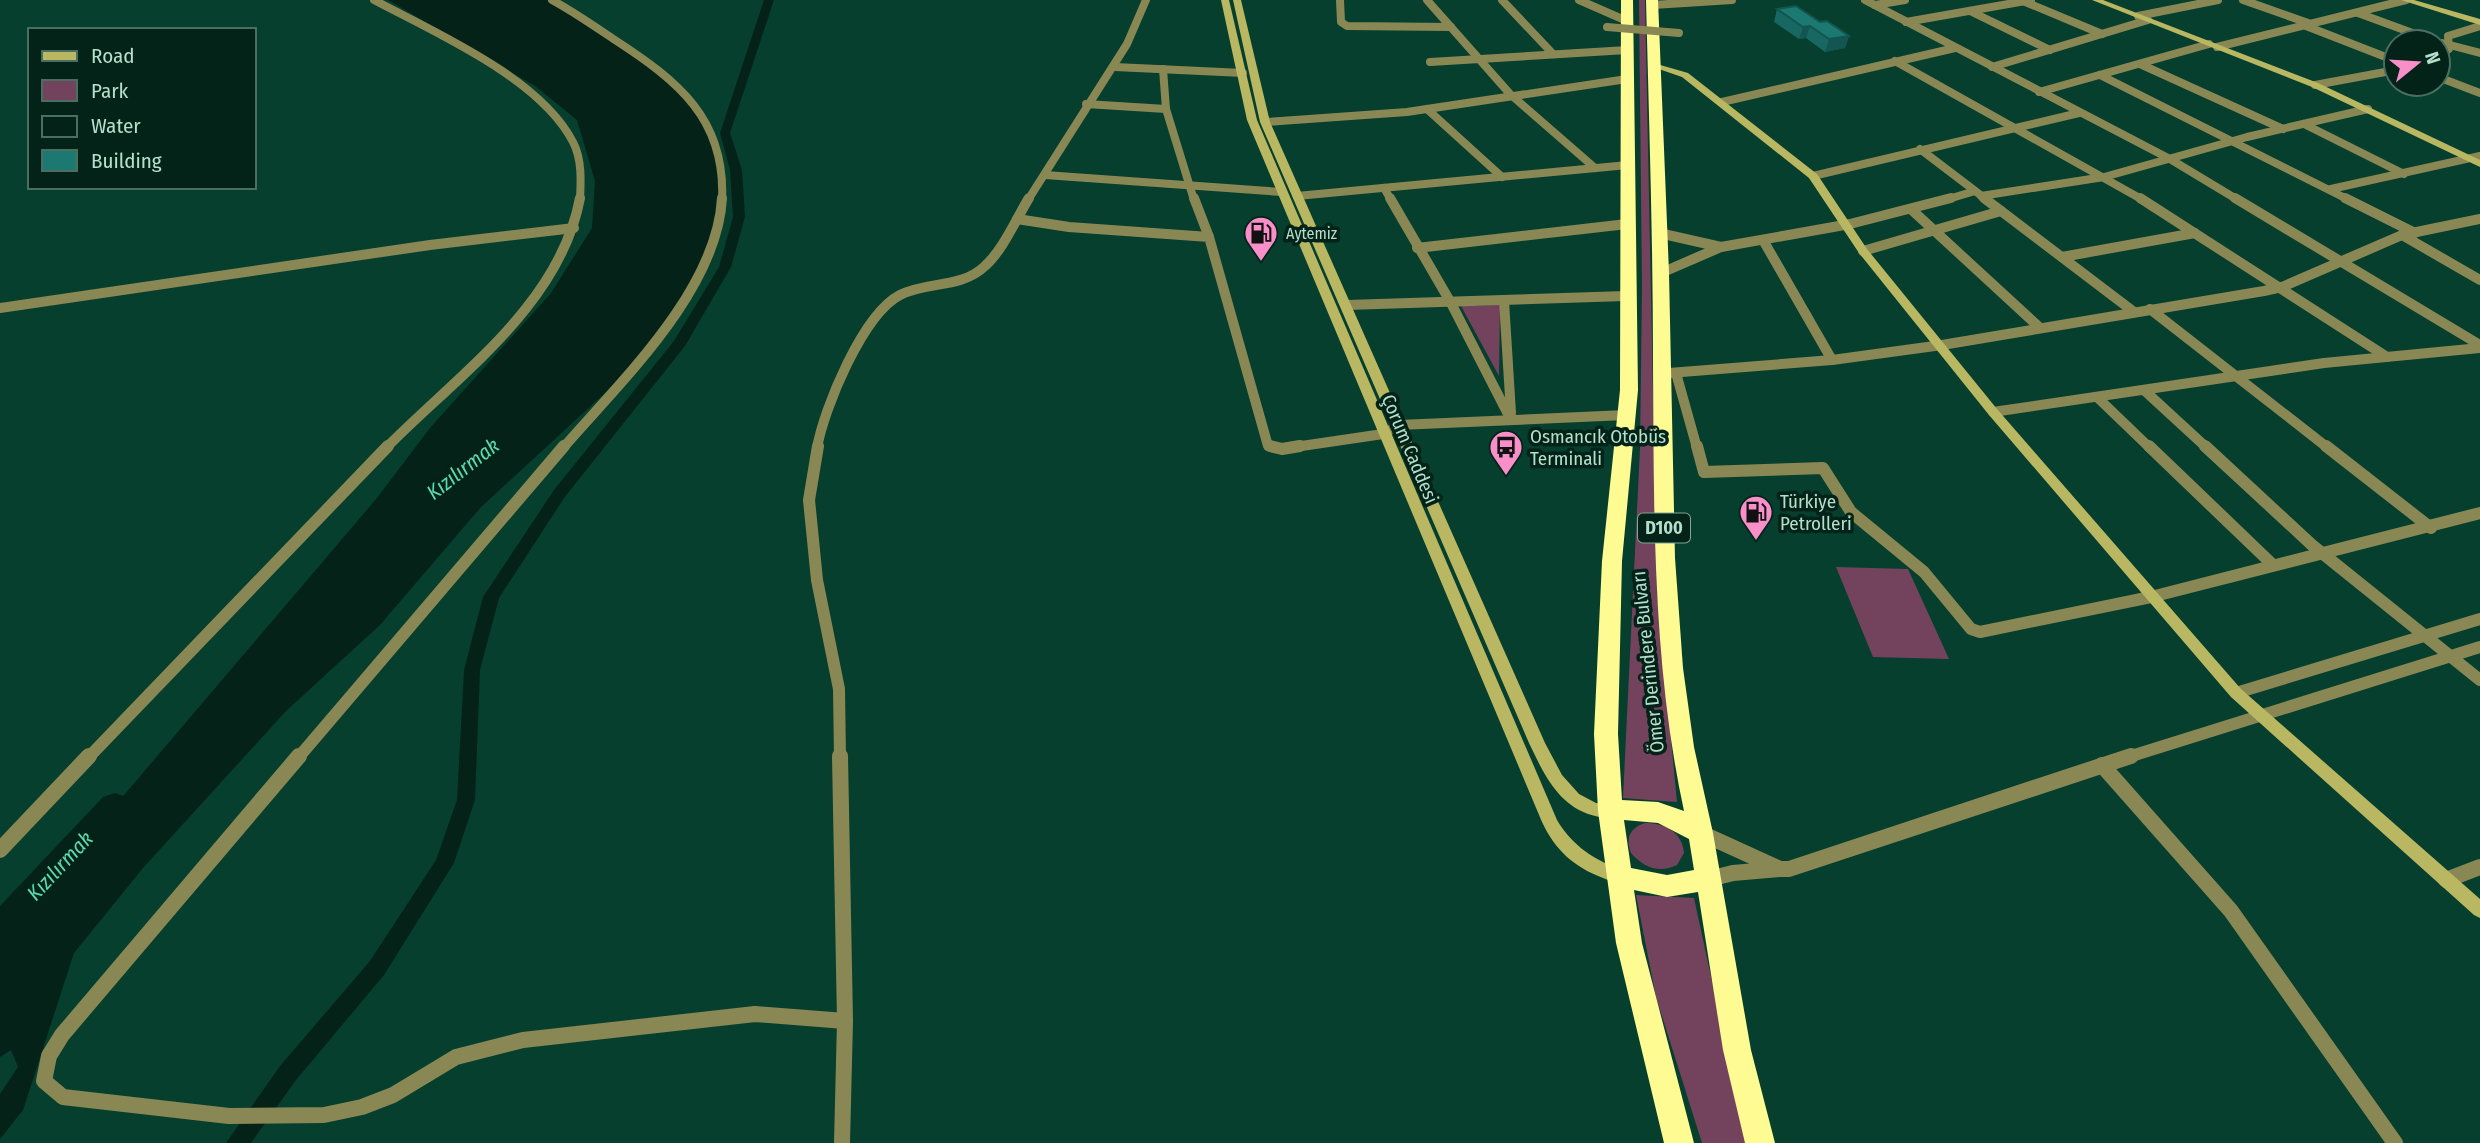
<svg xmlns="http://www.w3.org/2000/svg" width="2480" height="1143" font-family="'Fira Sans Condensed',sans-serif">
<style>
.green{fill:#73435d}
.water{fill:#052219}
.lines{fill:none;stroke-linecap:round;stroke-linejoin:round}
.canal{fill:#052219;fill-rule:evenodd}
.river{fill:#052219;fill-rule:evenodd}
.street-far3{stroke:#898854;stroke-width:8}
.street-far2{stroke:#898854;stroke-width:10}
.street-far1{stroke:#898854;stroke-width:12}
.street{stroke:#898854;stroke-width:16}
.secondary{fill:#b9b761;fill-rule:evenodd}
.highway{fill:#fdfb92;fill-rule:evenodd}
.street-bridge{stroke:#898854;stroke-width:8}
.wall{fill:#176862}
.shaded-wall{fill:#135550}
.building{fill:#1b7972;stroke:#135550;stroke-width:2}
.labels{text-anchor:middle;dominant-baseline:central;stroke-width:7;stroke-linejoin:round;paint-order:stroke}
.far-poi-label{font-size:16px;fill:#b4dfcd;stroke:#032218;text-anchor:start}
.shield{fill:#032218;stroke:#7fa697;stroke-width:2}
.shield-label{font-size:18px;font-weight:bold;fill:#b4dfcd}
.poi-label{font-size:19px;fill:#b4dfcd;stroke:#032218;text-anchor:start}
.street-label{font-size:19px;fill:#b4dfcd;stroke:#032218}
.water-label{font-size:21px;font-style:italic;fill:#5cdaaf;stroke:#032218}
</style>
<rect width="100%" height="100%" fill="#063f2e"/>
<g class="green">
<path d="M 1639,0 L 1645,0 L 1657,594 L 1677,802 L 1623,798 L 1640,449 L 1642,287 Z"/>
<path d="M 1500,305 L 1499,376 L 1461,306 Z"/>
<path d="M 1836,567 L 1908,569 L 1949,659 L 1873,657 Z"/>
<path d="M 1645,823 C 1665,823 1682,832 1684,853 L 1677,865 C 1659,874 1643,867 1631,853 C 1625,838 1630,828 1645,823 Z"/>
<path d="M 1636,895 L 1694,898 L 1747,1143 L 1702,1143 L 1656,997 Z"/>
</g>
<path class="water" d="M 388,0 L 552,0 L 656,67 L 692,102 L 717,150 L 721,202 L 701,270 L 631,369 L 481,507 L 380,625 L 286,711 L 143,868 L 74,953 L 23,1110 L 0,1139 L 0,1094 L 18,1067 L 11,1050 L 0,1057 L 0,926 L 50,882 L 377,498 L 430,428 L 551,293 L 592,228 L 595,181 L 577,120 L 535,86 Z"/>
<g class="lines">
<path class="canal" d="M 764,0 L 774,0 L 730,133 L 742,170 L 745,217 L 731,267 L 685,346 L 564,498 L 499,598 L 480,670 L 475,800 L 454,863 L 384,975 L 296,1080 L 251,1143 L 226,1143 L 280,1066 L 370,961 L 436,860 L 457,800 L 464,670 L 483,597 L 554,490 L 674,341 L 719,267 L 733,217 L 730,170 L 720,133 Z"/>
<path class="river" d="M 115,793 L 127,797 L 131,807 L 127,817 L 12,941 L 0,946 L 0,906 L 103,797 Z"/>
<g class="street-far3">
<path d="M 374,0 C 436,33 540,78 573,142 C 582,159 581,181 580,200"/>
<path d="M 552,0 C 574,12 594,26 615,40 C 678,81 726,119 722,200"/>
<path d="M 1340,0 L 1341,22 L 1347,26 L 1451,27"/>
<path d="M 1427,0 L 1510,94 L 1595,168"/>
<path d="M 1502,0 L 1553,54"/>
<path d="M 1579,0 L 1627,21"/>
<path d="M 1865,0 L 2170,159 L 2238,200"/>
<path d="M 2243,0 L 2311,24"/>
<path d="M 2023,1 L 2102,34"/>
<path d="M 1653,5 L 1732,0"/>
<path d="M 1875,5 L 1905,0"/>
<path d="M 1970,11 L 2050,50"/>
<path d="M 2358,13 L 2437,42"/>
<path d="M 2138,16 L 2218,0"/>
<path d="M 1906,22 L 2031,0"/>
<path d="M 2306,26 L 2396,61"/>
<path d="M 2442,43 L 2480,53"/>
<path d="M 2217,47 L 2406,0"/>
<path d="M 2438,58 L 2449,49 L 2448,36 L 2480,26"/>
<path d="M 1895,61 L 2143,200"/>
<path d="M 1430,62 L 1627,50"/>
<path d="M 2140,64 L 2283,129"/>
<path d="M 1115,67 L 1243,73"/>
<path d="M 1992,67 L 2148,20"/>
<path d="M 2100,75 L 2349,200"/>
<path d="M 2438,77 L 2480,93"/>
<path d="M 2315,85 L 2396,70"/>
<path d="M 2039,92 L 2209,44"/>
<path d="M 1722,102 L 1955,48"/>
<path d="M 1086,104 L 1166,109 L 1163,69"/>
<path d="M 1166,109 L 1194,200"/>
<path d="M 1427,109 L 1502,177"/>
<path d="M 1265,122 L 1407,112 L 1627,79"/>
<path d="M 2304,124 L 2404,174"/>
<path d="M 1920,149 L 1987,200"/>
<path d="M 1045,175 L 1281,192"/>
<path d="M 1813,176 L 2079,113"/>
<path d="M 1384,188 L 1391,200"/>
<path d="M 2331,189 L 2480,156"/>
<path d="M 1297,196 L 1628,165"/>
<path d="M 1981,196 L 2104,177 L 2247,137 L 2368,109"/>
<path d="M 1028,200 L 1127,44 L 1146,0"/>
<path d="M 1945,200 L 1975,191"/>
</g>
<g class="street-far2">
<path d="M 1194,198 L 1209,237"/>
<path d="M 1390,198 L 1451,303 L 1511,420"/>
<path d="M 1984,198 L 2134,312"/>
<path d="M 2140,198 L 2387,357"/>
<path d="M 2235,198 L 2480,345"/>
<path d="M 2345,198 L 2415,233"/>
<path d="M 1913,211 L 2039,327"/>
<path d="M 1017,219 L 1069,227 L 1209,237 L 1268,446 L 1278,448"/>
<path d="M 1659,233 L 1721,247 L 1661,273"/>
<path d="M 2402,235 L 2480,280"/>
<path d="M 1763,240 L 1832,360"/>
<path d="M 1721,247 L 1850,224 L 1951,198"/>
<path d="M 1417,248 L 1627,224"/>
<path d="M 1863,251 L 2001,211"/>
<path d="M 2062,257 L 2195,233"/>
<path d="M 1504,301 L 1511,413"/>
<path d="M 1347,305 L 1626,296"/>
<path d="M 0,308 L 430,245 L 574,228"/>
<path d="M 2150,309 L 2328,448"/>
<path d="M 1669,373 L 1832,360 L 1942,345 L 2264,291 L 2282,287 L 2402,235 L 2480,219"/>
<path d="M 1676,373 L 1697,448"/>
<path d="M 2145,391 L 2207,448"/>
<path d="M 2098,398 L 2150,448"/>
<path d="M 1993,412 L 2324,363 L 2480,348"/>
<path d="M 386,448 C 458,375 560,305 580,198"/>
<path d="M 563,448 C 620,382 717,291 722,198"/>
<path d="M 817,448 C 824,408 863,314 900,295 C 927,281 961,289 985,266 C 1003,250 1016,219 1029,198"/>
<path d="M 1288,448 L 1383,434 L 1399,425 L 1626,415"/>
</g>
<g class="street-far1">
<path d="M 818,446 L 809,500 L 817,580 L 839,689 L 840,758"/>
<path d="M 1270,446 L 1282,449 L 1300,446"/>
<path d="M 1697,446 L 1704,472 L 1823,468 L 1851,512 L 1924,572 L 1971,629 L 1980,632 L 2151,597 L 2480,513"/>
<path d="M 2149,446 L 2273,565"/>
<path d="M 2205,446 L 2312,545 L 2480,680"/>
<path d="M 2326,446 L 2431,528"/>
<path d="M 2236,693 L 2480,619"/>
<path d="M 88,758 L 388,446"/>
<path d="M 298,758 L 564,446"/>
<path d="M 2125,758 L 2480,647"/>
</g>
<g class="street">
<path d="M 299,756 L 62,1035 L 49,1056 L 44,1081 L 63,1097 L 229,1116 L 324,1115 L 362,1107 L 393,1095 L 456,1057 L 523,1040 L 755,1014 L 845,1021"/>
<path d="M 840,756 L 845,1021 L 842,1143"/>
<path d="M 2102,765 L 2231,911 L 2395,1143"/>
<path d="M 1701,833 L 1780,869 L 1733,873 L 1709,879"/>
<path d="M 0,850 L 89,756"/>
<path d="M 1780,869 L 1789,869 L 2131,756"/>
<path d="M 2446,880 L 2480,867"/>
</g>
<g class="secondary">
<path d="M 1221,0 L 1229,0 L 1257,120 L 1557,820 C 1573,847 1595,860 1624,871 L 1627,876 L 1624,881 C 1616,884 1610,881 1603,878 C 1574,867 1555,850 1542,822 L 1247,120 Z"/>
<path d="M 1233,0 L 1241,0 L 1270,122 L 1545,743 L 1562,775 L 1579,794 L 1596,803 L 1616,806 L 1618,811 L 1616,816 C 1607,819 1597,817 1588,814 C 1556,802 1543,772 1529,743 L 1260,122 Z"/>
<path d="M 2092,0 L 2103,0 L 2318,83 L 2480,160 L 2480,167 L 2312,87 Z"/>
<path d="M 2401,0 L 2414,0 L 2480,19 L 2480,25 Z"/>
<path d="M 1650,62 L 1688,73 L 1817,174 L 1867,249 L 1997,409 L 2241,689 L 2480,899 L 2480,918 L 2474,915 L 2231,697 L 1989,415 L 1859,253 L 1809,178 L 1682,77 L 1650,66 Z"/>
</g>
<path class="highway" d="M 1621,0 L 1633,0 L 1638,390 L 1622,561 L 1618,734 L 1622,800 L 1658,802 L 1684,811 C 1652,663 1654,513 1653,362 C 1653,241 1649,121 1646,0 L 1658,0 L 1669,273 L 1675,558 L 1683,668 L 1694,747 L 1713,833 L 1751,1050 L 1775,1143 L 1745,1143 L 1723,1050 L 1698,892 L 1667,897 L 1634,890 L 1642,943 L 1694,1143 L 1664,1143 L 1616,943 L 1598,811 L 1594,734 L 1602,561 L 1620,390 ZM 1624,820 L 1658,823 L 1689,839 L 1694,870 L 1667,875 L 1631,868 Z"/>
<path class="street-bridge" d="M 1607,27 L 1679,33"/>
</g>
<path class="wall" d="M 1777,9 L 1820,22 L 1849,36 L 1845,48 L 1825,52 L 1806,38 L 1799,39 L 1774,22 Z"/>
<g class="shaded-wall">
<path d="M 1810,26 L 1806,38 L 1799,39 L 1803,27 Z"/>
<path d="M 1849,36 L 1845,48 L 1825,52 L 1829,39 Z"/>
</g>
<path class="building" d="M 1796,6 L 1820,22 L 1827,21 L 1849,36 L 1829,39 L 1810,26 L 1803,27 L 1777,9 Z"/>
<defs>
<symbol id="fuel-pin" viewBox="-11 -11 22 30"><path d="M0 17L-7.5 6A9.5 9.5 0 1 1 7.5 6Z" fill="#f98fc8" stroke="#032218"/><path d="M-5.5-6h7V0h2V4h1.3V-2.5L3-4.5l.8-.8L6-3V5H2.5V1h-1V6h-7ZM-4.2-4.7v3.2H.2V-4.7Z" fill="#111"/></symbol>
<symbol id="bus-pin" viewBox="-11 -11 22 30"><path d="M0 17L-7.5 6A9.5 9.5 0 1 1 7.5 6Z" fill="#f98fc8" stroke="#032218"/><path d="M-5-6H5V4H4V6H2V4H-2V6H-4V4H-5ZM-3.5-4V0h7V-4ZM-3.5 1.2v1.5H-2V1.2ZM2 1.2v1.5H3.5V1.2Z" fill="#111"/></symbol>
</defs>
<g fill-rule="evenodd">
<use href="#fuel-pin" x="1242" y="214" width="38" height="52"/>
<use href="#bus-pin" x="1487" y="428" width="38" height="52"/>
<use href="#fuel-pin" x="1737" y="493" width="38" height="52"/>
</g>
<g class="labels">
<g class="far-poi-label">
<text x="1286" y="233">Aytemiz</text>
</g>
<rect class="shield" x="1638" y="513.5" width="52" height="29" rx="5"/>
<g class="shield-label">
<text x="1664" y="528">D100</text>
</g>
<g class="poi-label">
<text x="1530" y="436">Osmancık Otobüs<tspan x="1530" dy="22">Terminali</tspan></text>
<text x="1780" y="501">Türkiye<tspan x="1780" dy="22">Petrolleri</tspan></text>
</g>
<g class="street-label">
<text transform="translate(1410 449) rotate(67)">Çorum Caddesi</text>
<text transform="translate(1648 662) rotate(-96)">Ömer Derindere Bulvarı</text>
</g>
<g class="water-label">
<text transform="translate(463 469) rotate(-38)">Kızılırmak</text>
<text transform="translate(60 866) rotate(-47)">Kızılırmak</text>
</g>
</g>
<rect x="28" y="28" width="228" height="161" fill="#032218" stroke="#4a6e60" stroke-width="2"/>
<rect x="42" y="51" width="35" height="10" fill="#b9b761" stroke="#4a6e60" stroke-width="2"/>
<text x="91" y="63" font-size="21" fill="#b4dfcd">Road</text>
<rect x="42" y="80" width="35" height="21" fill="#73435d" stroke="#4a6e60" stroke-width="2"/>
<text x="91" y="98" font-size="21" fill="#b4dfcd">Park</text>
<rect x="42" y="116" width="35" height="21" fill="#052219" stroke="#4a6e60" stroke-width="2"/>
<text x="91" y="133" font-size="21" fill="#b4dfcd">Water</text>
<rect x="42" y="150" width="35" height="21" fill="#1b7972" stroke="#4a6e60" stroke-width="2"/>
<text x="91" y="168" font-size="21" fill="#b4dfcd">Building</text>
<g transform="translate(2417 63) rotate(72)"><circle r="33" fill="#032218" stroke="#4a6e60" stroke-width="2"/>
<path d="M0-5L12 26L0 18L-12 26Z" fill="#f98fc8"/>
<text y="-10" font-size="19" font-weight="bold" text-anchor="middle" fill="#b4dfcd">N</text>
</g>
</svg>
